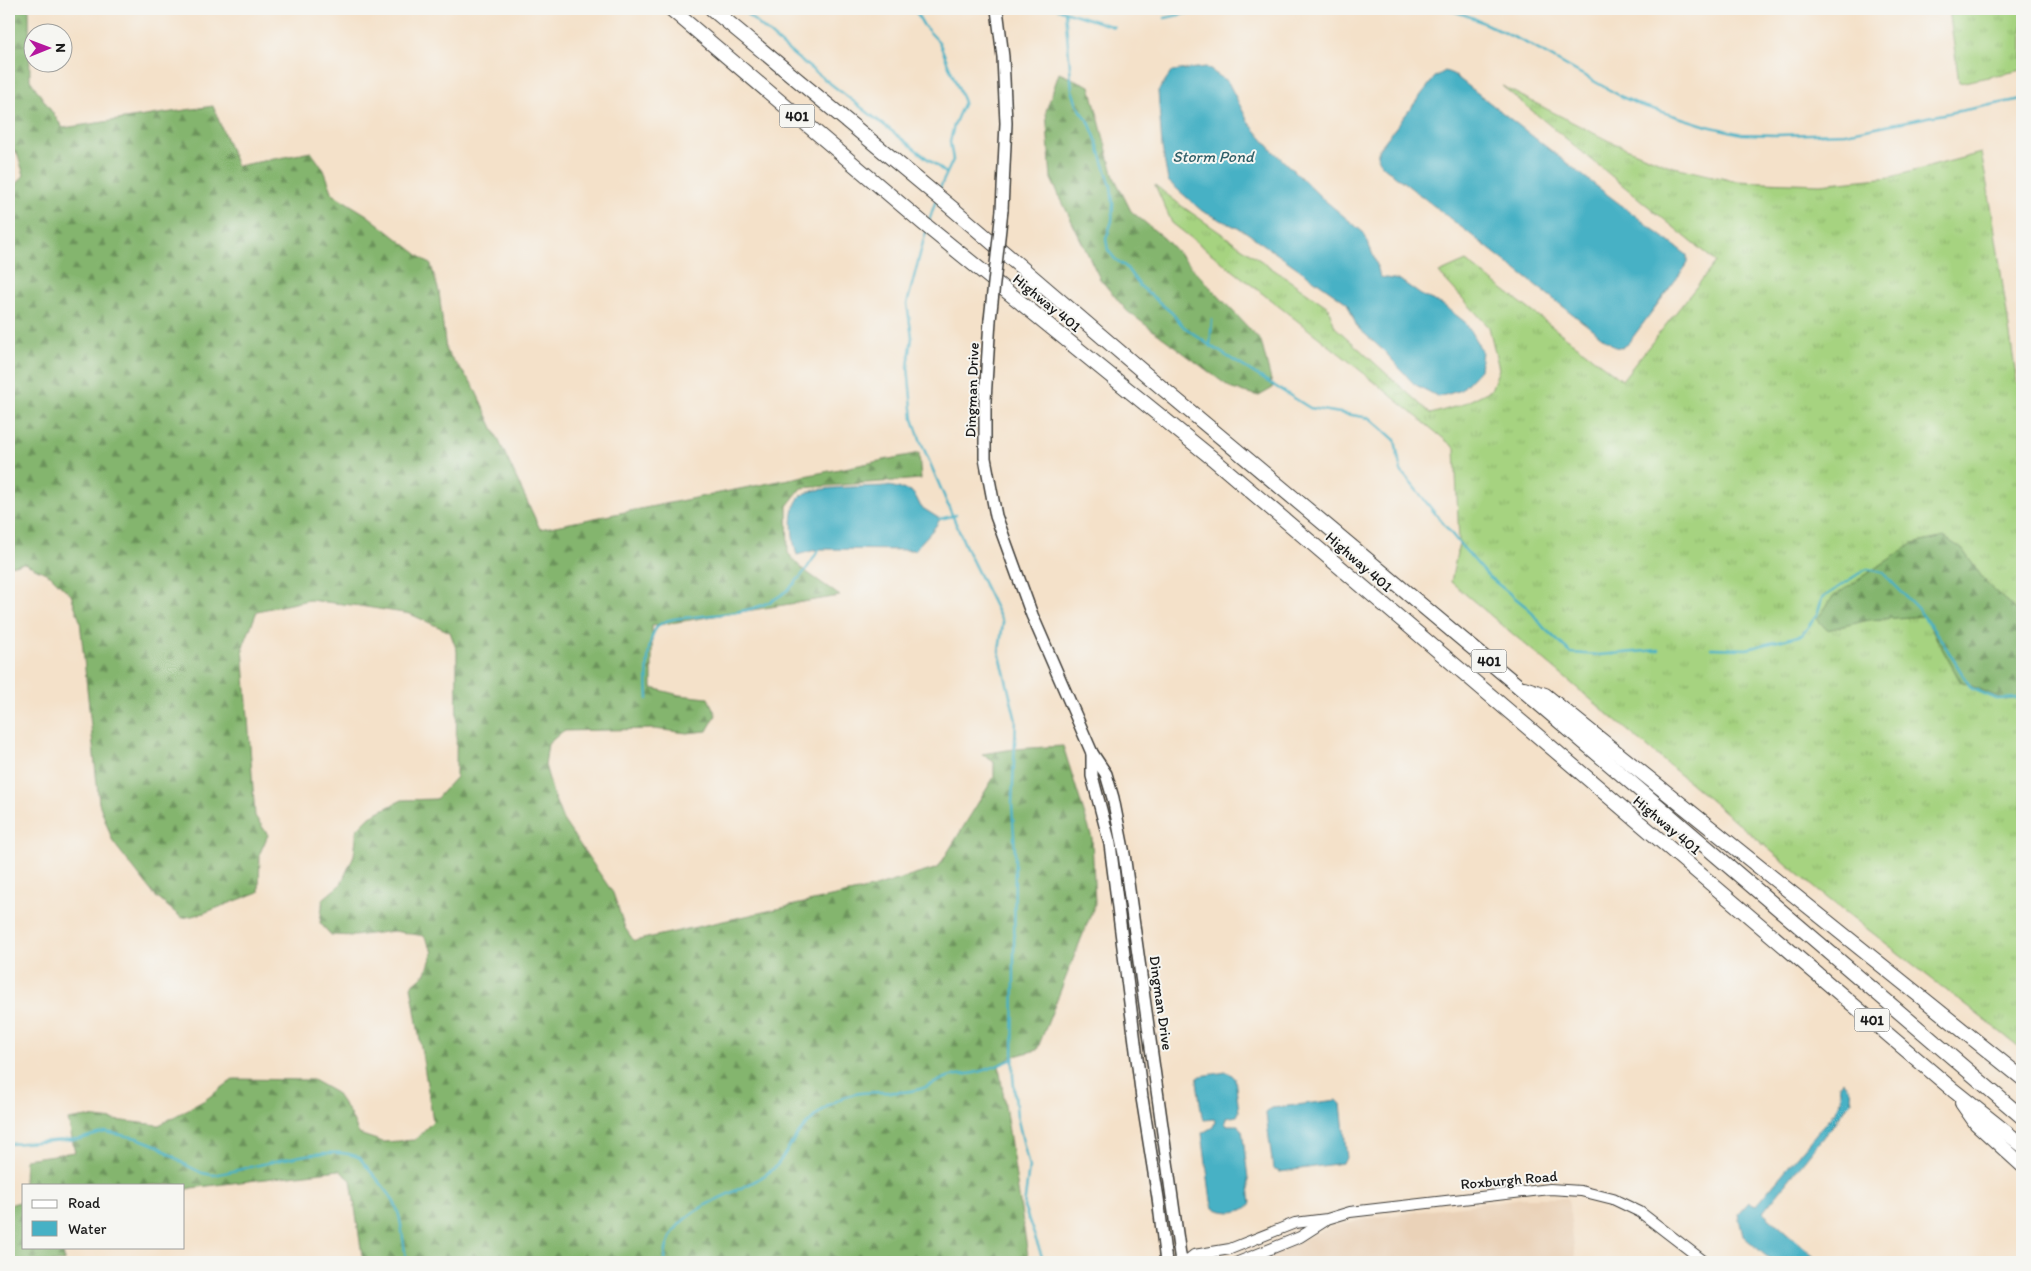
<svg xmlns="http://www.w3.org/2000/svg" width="2031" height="1271" font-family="Itim,sans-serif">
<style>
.built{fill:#ead2b8}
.grass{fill:url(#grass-tufts);stroke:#61784e}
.forest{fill:url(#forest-firs);stroke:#506845}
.water{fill:#47b1c5;stroke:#326670}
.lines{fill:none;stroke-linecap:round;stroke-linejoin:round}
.stream{stroke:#47b1c5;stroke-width:2.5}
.tertiary-casing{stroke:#3c3a36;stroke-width:12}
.secondary-casing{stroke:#3c3a36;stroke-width:14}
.motorway-casing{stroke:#3c3a36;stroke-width:16}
.tertiary{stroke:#fff;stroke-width:10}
.secondary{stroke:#fff;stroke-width:11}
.motorway{stroke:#fff;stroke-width:14}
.secondary-bridge-casing{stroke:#3c3a36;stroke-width:14;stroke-linecap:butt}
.secondary-bridge{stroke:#fff;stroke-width:11}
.labels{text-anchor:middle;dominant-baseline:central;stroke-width:4;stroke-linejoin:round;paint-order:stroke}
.shield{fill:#f6f6f2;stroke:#5d5d5c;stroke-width:1}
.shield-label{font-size:14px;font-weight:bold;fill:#1c1c1c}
.street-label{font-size:15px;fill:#1c1c1c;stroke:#f6f6f2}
.water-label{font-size:16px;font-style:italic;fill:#2f5f68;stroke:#f6f6f2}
</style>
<defs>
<pattern id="grass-tufts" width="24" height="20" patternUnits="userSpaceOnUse" patternTransform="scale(1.25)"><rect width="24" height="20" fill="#a6d380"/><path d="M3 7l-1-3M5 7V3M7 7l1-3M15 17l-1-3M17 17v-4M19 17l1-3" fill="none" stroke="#8eb56e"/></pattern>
<pattern id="forest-firs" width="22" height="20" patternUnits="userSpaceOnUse" patternTransform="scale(1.25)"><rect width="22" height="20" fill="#84b56e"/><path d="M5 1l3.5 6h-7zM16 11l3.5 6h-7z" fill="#6b925a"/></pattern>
</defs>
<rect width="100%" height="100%" fill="#f6f6f2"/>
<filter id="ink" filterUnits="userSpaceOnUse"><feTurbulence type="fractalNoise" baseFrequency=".02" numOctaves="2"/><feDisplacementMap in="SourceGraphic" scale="10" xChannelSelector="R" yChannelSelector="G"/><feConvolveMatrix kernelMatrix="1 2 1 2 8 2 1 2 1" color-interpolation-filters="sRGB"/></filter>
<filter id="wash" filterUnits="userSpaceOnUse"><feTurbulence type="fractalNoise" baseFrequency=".0096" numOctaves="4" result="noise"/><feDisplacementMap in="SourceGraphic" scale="20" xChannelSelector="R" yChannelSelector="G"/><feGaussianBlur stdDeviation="1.12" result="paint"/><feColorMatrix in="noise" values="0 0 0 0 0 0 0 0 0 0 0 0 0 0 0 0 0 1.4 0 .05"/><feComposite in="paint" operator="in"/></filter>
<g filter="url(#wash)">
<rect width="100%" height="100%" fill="#f4e1c9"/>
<path class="built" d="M 1523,1198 L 1568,1198 L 1576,1262 L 1255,1262 L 1333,1226 L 1370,1218 Z"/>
<g class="grass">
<path d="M 1949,9 L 2022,9 L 2022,70 L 1959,83 Z"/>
<path d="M 1502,86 L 1609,141 L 1670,166 L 1734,181 L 1820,184 L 1891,177 L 1981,153 L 1992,211 L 2017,383 L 2022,388 L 2022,1049 L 1821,893 L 1451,582 L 1459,543 L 1455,448 L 1345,358 L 1172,223 L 1155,185 L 1183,207 L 1328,307 L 1335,327 L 1431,414 L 1461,405 L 1491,390 L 1499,369 L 1489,327 L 1439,273 L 1466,261 L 1622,380 L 1716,262 Z"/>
</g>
<g class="forest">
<path d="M 9,9 L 29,9 L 30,80 L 63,128 L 213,106 L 237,166 L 311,152 L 324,170 L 333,194 L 367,215 L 431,265 L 439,292 L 446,351 L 473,385 L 540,529 L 919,453 L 921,479 L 801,488 L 787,506 L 788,553 L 801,568 L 840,596 L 652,626 L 652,688 L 679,695 L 708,698 L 716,715 L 707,731 L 687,733 L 654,729 L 563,731 L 548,744 L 545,765 L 554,797 L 563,820 L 613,893 L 625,928 L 634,941 L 871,888 L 938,868 L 994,777 L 994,762 L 982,754 L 1014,749 L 1063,746 L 1092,838 L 1095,904 L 1037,1050 L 1011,1057 L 999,1066 L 1029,1262 L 363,1262 L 351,1180 L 339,1170 L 191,1188 L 184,1191 L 184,1185 L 24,1185 L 24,1247 L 62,1247 L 65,1262 L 9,1262 L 9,1205 L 23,1201 L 25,1159 L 75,1152 L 68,1120 L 87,1117 L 159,1125 L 205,1100 L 234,1079 L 313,1080 L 336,1093 L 350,1114 L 359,1134 L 383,1142 L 415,1140 L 433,1121 L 411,986 L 426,973 L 433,952 L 424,936 L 394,931 L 354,936 L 331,935 L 320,923 L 323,899 L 341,884 L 354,855 L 357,829 L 370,816 L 402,800 L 436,799 L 456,777 L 457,651 L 450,632 L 410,614 L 360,606 L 309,600 L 257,611 L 243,647 L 255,816 L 268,835 L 260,853 L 259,892 L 201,914 L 182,918 L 155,896 L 113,842 L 99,803 L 80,621 L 71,595 L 50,575 L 24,563 L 9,566 L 9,550 L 14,549 L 13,489 L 9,450 L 9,194 L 24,175 L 17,153 L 9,147 Z"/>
<path d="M 1059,73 L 1090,86 L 1114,177 L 1131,211 L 1165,239 L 1261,341 L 1273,388 L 1259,396 L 1232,389 L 1127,311 L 1100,279 L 1051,179 L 1046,111 Z"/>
<path d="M 1944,537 L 1962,549 L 1987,584 L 2022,615 L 2022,698 L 2005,700 L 1960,681 L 1924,616 L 1869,620 L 1827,630 L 1817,619 L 1834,596 L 1912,544 Z"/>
</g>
<g class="water">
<path d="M 1206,67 L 1228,82 L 1249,123 L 1272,150 L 1322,198 L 1364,233 L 1377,265 L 1380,277 L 1400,280 L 1421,295 L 1443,305 L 1465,322 L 1482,351 L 1480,370 L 1461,390 L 1439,397 L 1414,384 L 1384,351 L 1357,327 L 1347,303 L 1246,232 L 1202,211 L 1168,181 L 1162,147 L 1158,91 L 1172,71 Z"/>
<path d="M 1445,71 L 1453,74 L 1604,192 L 1687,255 L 1687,263 L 1680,274 L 1630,341 L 1622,348 L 1615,347 L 1384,167 L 1378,160 L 1378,150 L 1435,77 Z"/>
<path d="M 889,486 L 911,491 L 916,497 L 921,507 L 940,519 C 934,531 923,539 915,550 L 819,549 L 797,555 C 792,541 787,503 804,494 C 818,486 870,487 889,486 Z"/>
<path d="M 1226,1072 L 1231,1074 L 1235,1078 L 1239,1112 L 1237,1116 L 1226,1118 L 1225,1123 L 1227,1125 L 1238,1125 L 1242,1129 L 1251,1203 C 1243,1215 1224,1213 1213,1208 L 1211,1201 L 1202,1133 L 1213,1127 L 1215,1122 L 1214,1119 L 1204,1120 L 1202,1117 L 1197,1081 L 1198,1078 L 1201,1076 Z"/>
<path d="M 1842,1081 L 1850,1090 L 1852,1101 L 1763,1212 L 1820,1262 L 1773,1262 L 1743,1236 L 1738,1214 L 1749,1202 L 1756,1205 L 1836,1110 L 1841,1099 L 1839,1084 Z"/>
<path d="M 1337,1100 L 1341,1104 L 1347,1158 L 1342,1163 L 1280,1172 L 1273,1169 L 1266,1114 L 1267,1111 L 1272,1108 Z"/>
</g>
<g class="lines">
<g class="stream">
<path d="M 741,9 L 796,57 L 946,173"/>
<path d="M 914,9 L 924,26 L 939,42 L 964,102 L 954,125 L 950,142 L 953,160 L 939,190"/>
<path d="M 1058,9 L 1114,27"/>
<path d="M 1447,9 L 1471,17 L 1528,44 L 1622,97 L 1640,105 L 1707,126 L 1742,134 L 1777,135 L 1845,133 L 2022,99"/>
<path d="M 1065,11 L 1072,90 L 1077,105 L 1089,122 L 1095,137 L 1111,186 L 1113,204 L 1112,221 L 1106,239 L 1108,250 L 1115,259 L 1126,267 L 1140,286 L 1172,313 L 1183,326 L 1209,345 L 1310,408 L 1370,418 L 1395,440 L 1401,471 L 1459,543 L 1489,577 L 1529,609 L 1544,628 L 1571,653 L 1599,655 L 1659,650"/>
<path d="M 1165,18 L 1206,9"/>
<path d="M 929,221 L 936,200"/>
<path d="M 926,231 L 907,304 L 912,337 L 908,367 L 913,419 L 921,442 L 968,552 L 1003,623 L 999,651 L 1016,721 L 1012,804 L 1015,852 L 1013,1076 L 1017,1116 L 1029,1167 L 1024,1207 L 1044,1262"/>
<path d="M 1210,346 L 1212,320"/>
<path d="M 940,519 L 956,515"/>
<path d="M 1712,648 L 1747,649 L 1802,635 L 1817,615 L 1822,598 C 1838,589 1851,577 1867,569 L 1882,572 L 1918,609 L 1942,641 L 1971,688 L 1997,699 L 2022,698"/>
<path d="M 648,699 C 647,681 645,637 659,625 C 668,618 682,618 692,617 C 755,612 786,608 819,549"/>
<path d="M 9,1144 L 80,1139 L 105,1132 L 137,1138 L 158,1146 L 184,1164 L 202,1173 L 213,1175 C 249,1170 329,1141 360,1158 C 372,1176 392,1191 398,1212 C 403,1228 403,1246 407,1262"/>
<path d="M 665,1262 C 664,1204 741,1198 774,1168 C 780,1163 785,1153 789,1147 C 803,1126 819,1109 842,1098 C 866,1087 891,1096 916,1090 C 927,1088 937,1081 948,1077 C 956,1074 965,1075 974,1073 C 987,1071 1001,1064 1013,1059"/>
</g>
</g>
</g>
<g filter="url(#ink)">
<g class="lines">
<defs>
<g id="tertiary">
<path d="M 1185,1262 L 1194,1255 L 1230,1249 L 1295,1223 L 1327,1219 L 1350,1212 L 1550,1189 L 1581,1191 L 1613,1199 L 1640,1212 L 1705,1262"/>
<path d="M 1238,1262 L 1300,1237 L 1325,1221"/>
</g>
<g id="secondary">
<path d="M 997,9 L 1003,57 L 1006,123 L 1002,210"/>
<path d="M 990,320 L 985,400 L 985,458 L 996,516 L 1032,615 L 1092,753 L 1106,774 L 1113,798 L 1124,854 L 1181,1262"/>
<path d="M 1092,753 L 1092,776 L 1110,844 L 1142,1098 L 1158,1198 L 1166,1262"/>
</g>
<g id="motorway">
<path d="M 671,9 L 924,224 L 1212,458 L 1953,1090 L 2022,1145"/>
<path d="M 712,9 L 953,209 L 1155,382 L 1517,685 L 2022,1117"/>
<path d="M 1524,688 L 1545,695 L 2022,1078"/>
<path d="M 1962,1103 L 1976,1123 L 2022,1165"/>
</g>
</defs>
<use href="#tertiary" class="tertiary-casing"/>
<use href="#secondary" class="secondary-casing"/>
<use href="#motorway" class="motorway-casing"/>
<use href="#tertiary" class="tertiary"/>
<use href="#secondary" class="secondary"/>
<use href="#motorway" class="motorway"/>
<defs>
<path id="secondary-bridge" d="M 990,320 L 1002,210"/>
</defs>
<use href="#secondary-bridge" class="secondary-bridge-casing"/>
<use href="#secondary-bridge" class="secondary-bridge"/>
</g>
</g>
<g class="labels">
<g class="shield">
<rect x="779.5" y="104.5" width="35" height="23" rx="4"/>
<rect x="1471.5" y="649.5" width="35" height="23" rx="4"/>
<rect x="1854.5" y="1008.5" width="35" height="23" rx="4"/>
</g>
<g class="shield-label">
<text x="797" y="116">401</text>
<text x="1489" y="661">401</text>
<text x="1872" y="1020">401</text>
</g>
<g class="street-label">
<text transform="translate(1047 303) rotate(39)">Highway 401</text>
<text transform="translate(972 390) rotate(-88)">Dingman Drive</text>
<text transform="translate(1359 562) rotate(41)">Highway 401</text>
<text transform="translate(1667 825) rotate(40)">Highway 401</text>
<text transform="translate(1161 1003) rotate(82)">Dingman Drive</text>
<text transform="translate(1509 1180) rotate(-5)">Roxburgh Road</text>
</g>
<g class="water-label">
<text x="1213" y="156">Storm Pond</text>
</g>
</g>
<rect width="2031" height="1271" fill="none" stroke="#f6f6f2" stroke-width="30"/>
<rect x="22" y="1184" width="162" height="65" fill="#f6f6f2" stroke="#9f9f9c"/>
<rect x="32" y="1200" width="25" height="8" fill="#ffffff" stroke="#9f9f9c"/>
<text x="68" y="1208" font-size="15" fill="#1c1c1c">Road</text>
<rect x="32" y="1221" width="25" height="15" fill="#47b1c5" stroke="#9f9f9c"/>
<text x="68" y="1234" font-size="15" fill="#1c1c1c">Water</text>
<g transform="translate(48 48) rotate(89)"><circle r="24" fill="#f6f6f2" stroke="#9f9f9c"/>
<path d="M0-4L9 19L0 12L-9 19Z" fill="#b5179e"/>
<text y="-8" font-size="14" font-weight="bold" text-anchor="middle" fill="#1c1c1c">N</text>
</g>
</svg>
